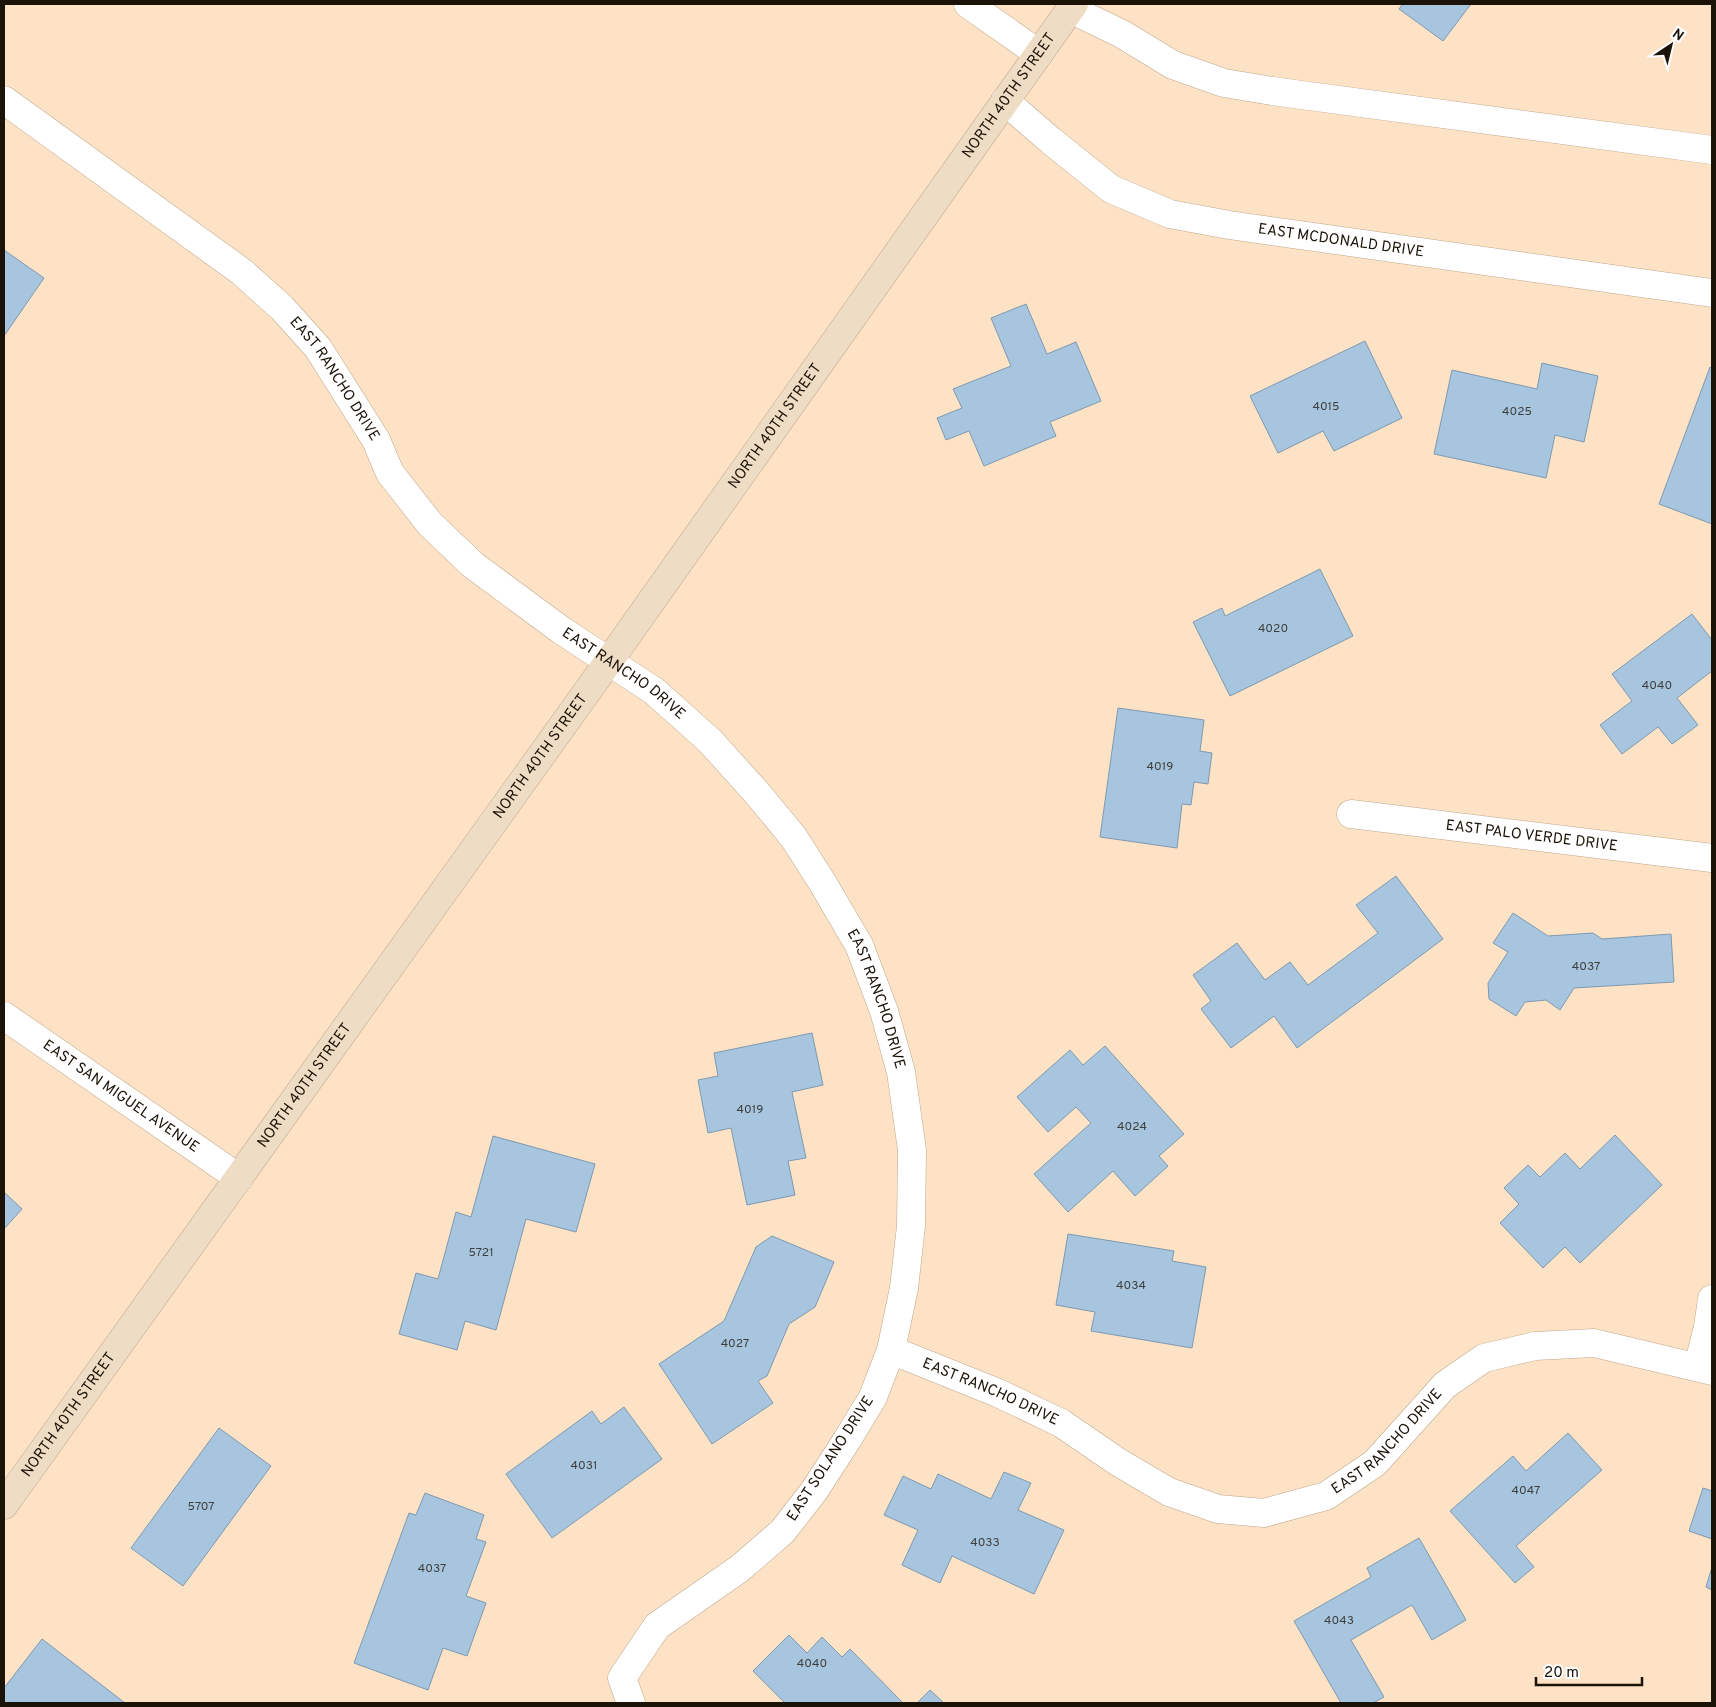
<svg xmlns="http://www.w3.org/2000/svg" width="1716" height="1707" font-family="Overpass,sans-serif">
<style>
.building{fill:#a7c5de;stroke:#7d99b1}
.lines{fill:none;stroke-linecap:round;stroke-linejoin:round}
.street-casing{stroke:#bfa78b;stroke-width:29}
.secondary-casing{stroke:#bfa78b;stroke-width:29}
.street{stroke:#fff;stroke-width:28}
.secondary{stroke:#eedcc4;stroke-width:28}
.labels{text-anchor:middle;dominant-baseline:central;stroke-width:5;stroke-linejoin:round;paint-order:stroke}
.number-label{font-size:12px;fill:#3f403e}
.street-label{font-size:15px;fill:#1c1308;stroke:#fff}
</style>
<rect width="100%" height="100%" fill="#fde2c6"/>
<g class="building">
<path d="M 1400,4 L 1471,4 L 1443,41 L 1399,9 L 1402,5 Z"/>
<path d="M 4,250 L 44,278 L 4,336 Z"/>
<path d="M 1026,304 L 1047,354 L 1076,342 L 1101,401 L 1050,422 L 1056,436 L 984,466 L 969,431 L 946,440 L 937,418 L 962,408 L 953,389 L 1011,366 L 991,318 Z"/>
<path d="M 1365,341 L 1402,418 L 1334,451 L 1323,431 L 1278,453 L 1250,396 Z"/>
<path d="M 1542,363 L 1598,376 L 1584,442 L 1555,435 L 1546,478 L 1434,454 L 1452,370 L 1537,389 Z"/>
<path d="M 1710,367 L 1712,368 L 1712,524 L 1659,504 Z"/>
<path d="M 1320,569 L 1353,636 L 1230,696 L 1193,622 L 1222,608 L 1225,616 Z"/>
<path d="M 1692,614 L 1712,640 L 1712,671 L 1677,698 L 1698,725 L 1672,744 L 1658,727 L 1622,754 L 1600,725 L 1632,701 L 1612,674 Z"/>
<path d="M 1118,708 L 1204,720 L 1200,751 L 1212,753 L 1208,784 L 1194,782 L 1191,805 L 1182,804 L 1177,848 L 1100,837 Z"/>
<path d="M 1396,876 L 1443,939 L 1297,1048 L 1274,1016 L 1231,1048 L 1201,1009 L 1211,1001 L 1193,975 L 1237,943 L 1265,980 L 1290,962 L 1308,985 L 1378,933 L 1356,905 Z"/>
<path d="M 1513,913 L 1548,936 L 1593,933 L 1602,939 L 1671,934 L 1674,982 L 1574,988 L 1560,1010 L 1546,1000 L 1525,1002 L 1516,1016 L 1489,999 L 1488,983 L 1508,952 L 1493,943 Z"/>
<path d="M 812,1033 L 823,1085 L 792,1092 L 806,1158 L 788,1161 L 795,1195 L 747,1205 L 731,1128 L 708,1133 L 698,1080 L 718,1076 L 714,1053 Z"/>
<path d="M 1105,1046 L 1184,1134 L 1159,1156 L 1168,1166 L 1135,1196 L 1113,1171 L 1068,1212 L 1034,1174 L 1091,1123 L 1076,1107 L 1048,1132 L 1017,1097 L 1070,1050 L 1083,1065 Z"/>
<path d="M 1615,1135 L 1662,1185 L 1580,1263 L 1565,1247 L 1543,1268 L 1500,1223 L 1519,1204 L 1504,1188 L 1528,1165 L 1540,1177 L 1565,1153 L 1580,1169 Z"/>
<path d="M 493,1136 L 595,1164 L 576,1232 L 526,1219 L 496,1330 L 465,1321 L 457,1350 L 399,1334 L 416,1273 L 438,1279 L 456,1212 L 471,1217 Z"/>
<path d="M 4,1192 L 22,1209 L 4,1229 Z"/>
<path d="M 1068,1234 L 1174,1251 L 1172,1261 L 1206,1267 L 1192,1348 L 1091,1331 L 1095,1312 L 1056,1305 Z"/>
<path d="M 772,1236 L 834,1262 L 815,1307 L 789,1324 L 767,1376 L 758,1381 L 773,1403 L 712,1444 L 659,1364 L 724,1321 L 756,1247 Z"/>
<path d="M 624,1407 L 662,1459 L 552,1538 L 506,1474 L 592,1411 L 601,1424 Z"/>
<path d="M 219,1428 L 271,1466 L 183,1586 L 131,1548 Z"/>
<path d="M 1568,1433 L 1602,1470 L 1516,1546 L 1534,1567 L 1515,1583 L 1450,1511 L 1513,1456 L 1526,1471 Z"/>
<path d="M 1004,1472 L 1031,1483 L 1018,1510 L 1064,1530 L 1034,1594 L 952,1556 L 940,1583 L 902,1565 L 918,1530 L 884,1515 L 903,1476 L 931,1489 L 938,1474 L 991,1499 Z"/>
<path d="M 1703,1488 L 1712,1491 L 1712,1539 L 1689,1531 Z"/>
<path d="M 425,1493 L 484,1515 L 476,1539 L 486,1542 L 466,1596 L 486,1603 L 467,1656 L 443,1648 L 428,1690 L 354,1663 L 409,1513 L 416,1515 Z"/>
<path d="M 1419,1538 L 1466,1620 L 1432,1640 L 1412,1605 L 1351,1640 L 1384,1697 L 1373,1703 L 1341,1703 L 1294,1621 L 1371,1577 L 1367,1568 Z"/>
<path d="M 1712,1567 L 1712,1590 L 1706,1587 Z"/>
<path d="M 789,1635 L 807,1653 L 822,1637 L 842,1657 L 850,1649 L 903,1703 L 785,1703 L 753,1671 Z"/>
<path d="M 42,1639 L 125,1703 L 4,1703 L 4,1688 Z"/>
<path d="M 930,1690 L 944,1703 L 917,1703 Z"/>
</g>
<g class="lines">
<defs>
<g id="street">
<path d="M 968,4 L 1039,54"/>
<path d="M 1070,9 L 1122,34 L 1173,65 L 1224,83 L 1272,91 L 1712,150"/>
<path id="s1" d="M 4,100 L 242,272 L 282,308 L 318,348 L 376,440 L 390,473 L 430,524 L 473,565 L 561,630 L 654,691 L 710,741 L 757,793 L 794,838 L 822,882 L 859,945 L 884,1011 L 901,1072 L 912,1150 L 911,1226 L 904,1288 L 891,1350 L 873,1397 L 847,1440 L 814,1491 L 782,1532 L 739,1569 L 657,1626 L 622,1678 L 631,1703"/>
<path id="s2" d="M 1005,101 L 1050,140 L 1111,189 L 1170,214 L 1229,225 L 1712,293"/>
<path id="s3" d="M 1351,814 L 1712,858"/>
<path id="s4" d="M 4,1016 L 239,1178"/>
<path id="s5" d="M 891,1350 L 998,1393 L 1061,1423 L 1118,1462 L 1169,1492 L 1218,1509 L 1264,1513 L 1326,1496 L 1375,1463 L 1445,1385 L 1484,1358 L 1535,1346 L 1594,1343 L 1712,1371"/>
<path d="M 1698,1367 L 1708,1327 L 1712,1299"/>
</g>
<g id="secondary">
<path id="s6" d="M 4,1505 L 609,661 L 1074,4"/>
</g>
</defs>
<use href="#street" class="street-casing"/>
<use href="#secondary" class="secondary-casing"/>
<use href="#street" class="street"/>
<use href="#secondary" class="secondary"/>
</g>
<g class="labels">
<g class="number-label">
<text x="1326" y="407">4015</text>
<text x="1517" y="412">4025</text>
<text x="1273" y="629">4020</text>
<text x="1657" y="686">4040</text>
<text x="1160" y="767">4019</text>
<text x="1586" y="967">4037</text>
<text x="750" y="1110">4019</text>
<text x="1132" y="1127">4024</text>
<text x="481" y="1253">5721</text>
<text x="1131" y="1286">4034</text>
<text x="735" y="1344">4027</text>
<text x="584" y="1466">4031</text>
<text x="1526" y="1491">4047</text>
<text x="201" y="1507">5707</text>
<text x="985" y="1543">4033</text>
<text x="432" y="1569">4037</text>
<text x="1339" y="1621">4043</text>
<text x="812" y="1664">4040</text>
</g>
<g class="street-label">
<text stroke="none"><textPath href="#s6" startOffset="1731">NORTH 40TH STREET</textPath></text>
<text stroke="none"><textPath href="#s2" startOffset="375">EAST MCDONALD DRIVE</textPath></text>
<text stroke="none"><textPath href="#s1" startOffset="436">EAST RANCHO DRIVE</textPath></text>
<text stroke="none"><textPath href="#s6" startOffset="1326">NORTH 40TH STREET</textPath></text>
<text stroke="none"><textPath href="#s1" startOffset="856">EAST RANCHO DRIVE</textPath></text>
<text stroke="none"><textPath href="#s6" startOffset="921">NORTH 40TH STREET</textPath></text>
<text stroke="none"><textPath href="#s3" startOffset="182">EAST PALO VERDE DRIVE</textPath></text>
<text stroke="none"><textPath href="#s1" startOffset="1276">EAST RANCHO DRIVE</textPath></text>
<text stroke="none"><textPath href="#s6" startOffset="516">NORTH 40TH STREET</textPath></text>
<text stroke="none"><textPath href="#s4" startOffset="142">EAST SAN MIGUEL AVENUE</textPath></text>
<text stroke="none"><textPath href="#s5" startOffset="108">EAST RANCHO DRIVE</textPath></text>
<text stroke="none"><textPath href="#s6" startOffset="111">NORTH 40TH STREET</textPath></text>
<text stroke="none"><textPath href="#s5" startOffset="558">EAST RANCHO DRIVE</textPath></text>
<text transform="translate(831 1459) rotate(-57)">EAST SOLANO DRIVE</text>
</g>
</g>
<rect width="1716" height="1707" fill="none" stroke="#1c1308" stroke-width="10"/>
<g transform="translate(1671 45) rotate(35)" stroke="#ffffff" stroke-width="4" paint-order="stroke">
<path d="M0-4L9 19L0 12L-9 19Z" fill="#1c1308"/>
<text y="-8" font-size="14" font-weight="bold" text-anchor="middle" fill="#1c1308">N</text>
</g>
<path d="M1536 1677v8h106v-8" fill="none" stroke="#1c1308" stroke-width="2.5"/>
<text x="1544" y="1677" font-size="15" fill="#1c1308" stroke="#ffffff" stroke-width="4" paint-order="stroke">20 m</text>
</svg>
